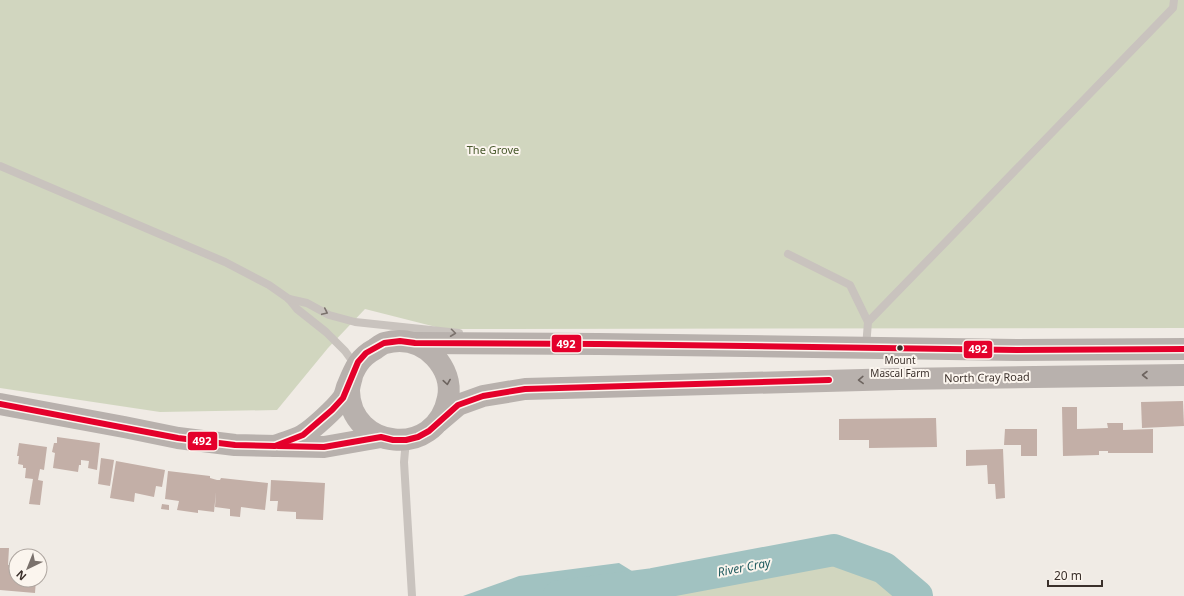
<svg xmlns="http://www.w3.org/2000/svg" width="1184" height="596" font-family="'Noto Sans',sans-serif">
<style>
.green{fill:#d1d6bf}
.water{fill:#a1c2c1}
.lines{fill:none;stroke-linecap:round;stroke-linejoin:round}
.river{stroke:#a1c2c1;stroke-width:32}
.building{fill:#c3afa7}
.lane{stroke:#c9c3be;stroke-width:8}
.primary{stroke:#b8b1ad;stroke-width:22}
.bus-1-casing{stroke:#fbf5ee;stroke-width:9}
.bus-1{stroke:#e4002b;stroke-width:6}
.oneway{stroke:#7b726d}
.oneway2{stroke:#6d645f}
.bus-dot{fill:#3b302b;stroke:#fbf5ee;stroke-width:1.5}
.labels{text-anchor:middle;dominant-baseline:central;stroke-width:4;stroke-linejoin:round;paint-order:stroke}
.bus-label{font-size:10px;fill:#3b302b;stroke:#fbf5ee}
.park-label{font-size:11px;fill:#4a5a2e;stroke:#fbf5ee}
.street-label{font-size:11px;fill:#3b302b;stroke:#fbf5ee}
.water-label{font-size:12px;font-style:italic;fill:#1f5a5e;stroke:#fbf5ee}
.line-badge{stroke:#fbf5ee;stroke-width:1.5}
.badge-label{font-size:11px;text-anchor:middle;font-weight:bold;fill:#fff}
</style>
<rect width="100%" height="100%" fill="#f0ebe5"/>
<g class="green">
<path d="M 0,0 L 1184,0 L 1184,328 L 444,329 L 365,309 L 328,348 L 277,410 L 160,412 L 0,388 Z"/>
<path d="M 834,550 L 884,568 L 917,596 L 559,596 L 653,584 Z"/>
</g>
<path class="water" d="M 619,563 L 653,584 L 641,596 L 463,596 L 519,576 Z"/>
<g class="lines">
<path class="river" d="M 559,596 L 653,584 L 834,550 L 884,568 L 917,596"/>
</g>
<g class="building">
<path d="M 1183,401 L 1184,426 L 1142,428 L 1141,402 Z"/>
<path d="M 1062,407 L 1077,407 L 1077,429 L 1108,428 L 1107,423 L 1123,423 L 1123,430 L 1153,429 L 1153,453 L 1108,453 L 1108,451 L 1099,451 L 1099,455 L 1063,456 Z"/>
<path d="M 936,418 L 937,447 L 869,448 L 869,440 L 839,440 L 839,419 Z"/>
<path d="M 1005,429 L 1037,429 L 1037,456 L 1021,456 L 1021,445 L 1004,445 Z"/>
<path d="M 57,437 L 100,443 L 97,470 L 88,468 L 89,461 L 81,460 L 81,465 L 79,465 L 78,472 L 53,468 L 55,453 L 52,452 L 54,443 L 57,443 Z"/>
<path d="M 19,443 L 47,447 L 44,470 L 40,469 L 38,480 L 43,481 L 40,505 L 29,504 L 33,479 L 25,478 L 26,468 L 23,468 L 23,465 L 18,464 L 19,456 L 17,456 Z"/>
<path d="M 1003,449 L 1005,498 L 996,499 L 995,484 L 988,484 L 987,465 L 966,466 L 966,450 Z"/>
<path d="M 101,458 L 114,460 L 110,486 L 98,484 Z"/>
<path d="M 116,461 L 165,470 L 162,487 L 156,486 L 154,497 L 135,493 L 134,502 L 110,498 Z"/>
<path d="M 168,471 L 210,476 L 210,478 L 217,480 L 220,480 L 221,478 L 268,483 L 265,510 L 241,507 L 240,517 L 230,516 L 230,509 L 215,507 L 216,492 L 214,512 L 198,510 L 198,513 L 177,510 L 179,501 L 165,499 Z"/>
<path d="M 271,480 L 325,483 L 323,520 L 296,519 L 296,512 L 277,511 L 278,501 L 270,501 Z"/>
<path d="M 162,504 L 169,505 L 169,510 L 161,509 Z"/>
<path d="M 0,548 L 9,548 L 8,565 L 16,565 L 16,580 L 36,580 L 35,593 L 0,590 Z"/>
<path d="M 24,550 L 38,551 L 37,556 L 24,556 Z"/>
</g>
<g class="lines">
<g class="lane">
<path d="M 0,166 L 225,262 L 269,285 L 289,299 L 297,309 L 326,332 L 345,351 L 356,366"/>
<path d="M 788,254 L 850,285 L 868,322"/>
<path d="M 289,299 L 307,303 L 329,315 L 355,322 L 459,333"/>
<path d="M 866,347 L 868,322 L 1173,8 L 1174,0"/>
<path d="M 406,440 L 404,462 L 412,596"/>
</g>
<g class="primary">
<path d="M 415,343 L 599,344 L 1017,350 L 1184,349"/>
<path d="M 0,404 L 124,427 L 178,438 L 235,445 L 324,447 L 381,437"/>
<path d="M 438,422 L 458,405 L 483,396 L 525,389 L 899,379 L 1184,375"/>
<path d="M 275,446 C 284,442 295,440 303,435 C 313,429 336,408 343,398 C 345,395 346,390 347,387 C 354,370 358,358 375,349 C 378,347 381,344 385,343 C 404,338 422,343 435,357 C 445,368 451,383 448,398 C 436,460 350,449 349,391 C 349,386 351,381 352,376"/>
</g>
<defs>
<g id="bus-1">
<path d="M 0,404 L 178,438 L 235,445 L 275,446 L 303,435 L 332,410 L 343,398 L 358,362 L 366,353 L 384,343 L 400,341 L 415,343 L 599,344 L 1017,350 L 1184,349"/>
<path d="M 278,446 L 324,447 L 381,437 L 393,440 L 406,440 L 418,437 L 429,431 L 458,405 L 483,396 L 525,389 L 829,380"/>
</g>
</defs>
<use href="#bus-1" class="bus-1-casing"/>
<use href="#bus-1" class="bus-1"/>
</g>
<defs><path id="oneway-chevron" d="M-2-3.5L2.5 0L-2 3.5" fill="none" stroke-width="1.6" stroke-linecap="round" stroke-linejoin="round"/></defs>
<g class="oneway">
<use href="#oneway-chevron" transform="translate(325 312) rotate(25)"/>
<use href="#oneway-chevron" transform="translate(453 333) rotate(7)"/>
</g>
<g class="oneway2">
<use href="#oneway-chevron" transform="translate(1145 375) rotate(180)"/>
<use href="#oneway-chevron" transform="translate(861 380) rotate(178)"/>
<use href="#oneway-chevron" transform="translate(447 382) rotate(81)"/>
</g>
<circle class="bus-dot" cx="900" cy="348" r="3.5"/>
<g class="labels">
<g class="bus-label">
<text x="900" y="360">Mount<tspan x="900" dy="13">Mascal Farm</tspan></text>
</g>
<g class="park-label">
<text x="493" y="149">The Grove</text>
</g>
<g class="street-label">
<text transform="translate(987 377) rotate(-1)">North Cray Road</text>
</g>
<g class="water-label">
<text transform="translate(744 567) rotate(-11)">River Cray</text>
</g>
</g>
<g class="line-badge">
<rect x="551" y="334" width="31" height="19" rx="4" fill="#e4002b"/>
<rect x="963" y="340" width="30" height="19" rx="4" fill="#e4002b"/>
<rect x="187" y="431" width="31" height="20" rx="4" fill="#e4002b"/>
</g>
<g class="badge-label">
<text x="566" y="348">492</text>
<text x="978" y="353">492</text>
<text x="202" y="445">492</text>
</g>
<g transform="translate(28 568) rotate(223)"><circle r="19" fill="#fbf5ee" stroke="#aea6a0"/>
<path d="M0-3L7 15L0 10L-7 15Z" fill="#7a716c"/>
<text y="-6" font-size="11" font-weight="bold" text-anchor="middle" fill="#3b302b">N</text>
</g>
<path d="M1048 580v6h54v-6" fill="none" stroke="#3b302b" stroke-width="2"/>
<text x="1054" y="580" font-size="12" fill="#3b302b" stroke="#fbf5ee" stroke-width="3" paint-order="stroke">20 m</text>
</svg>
